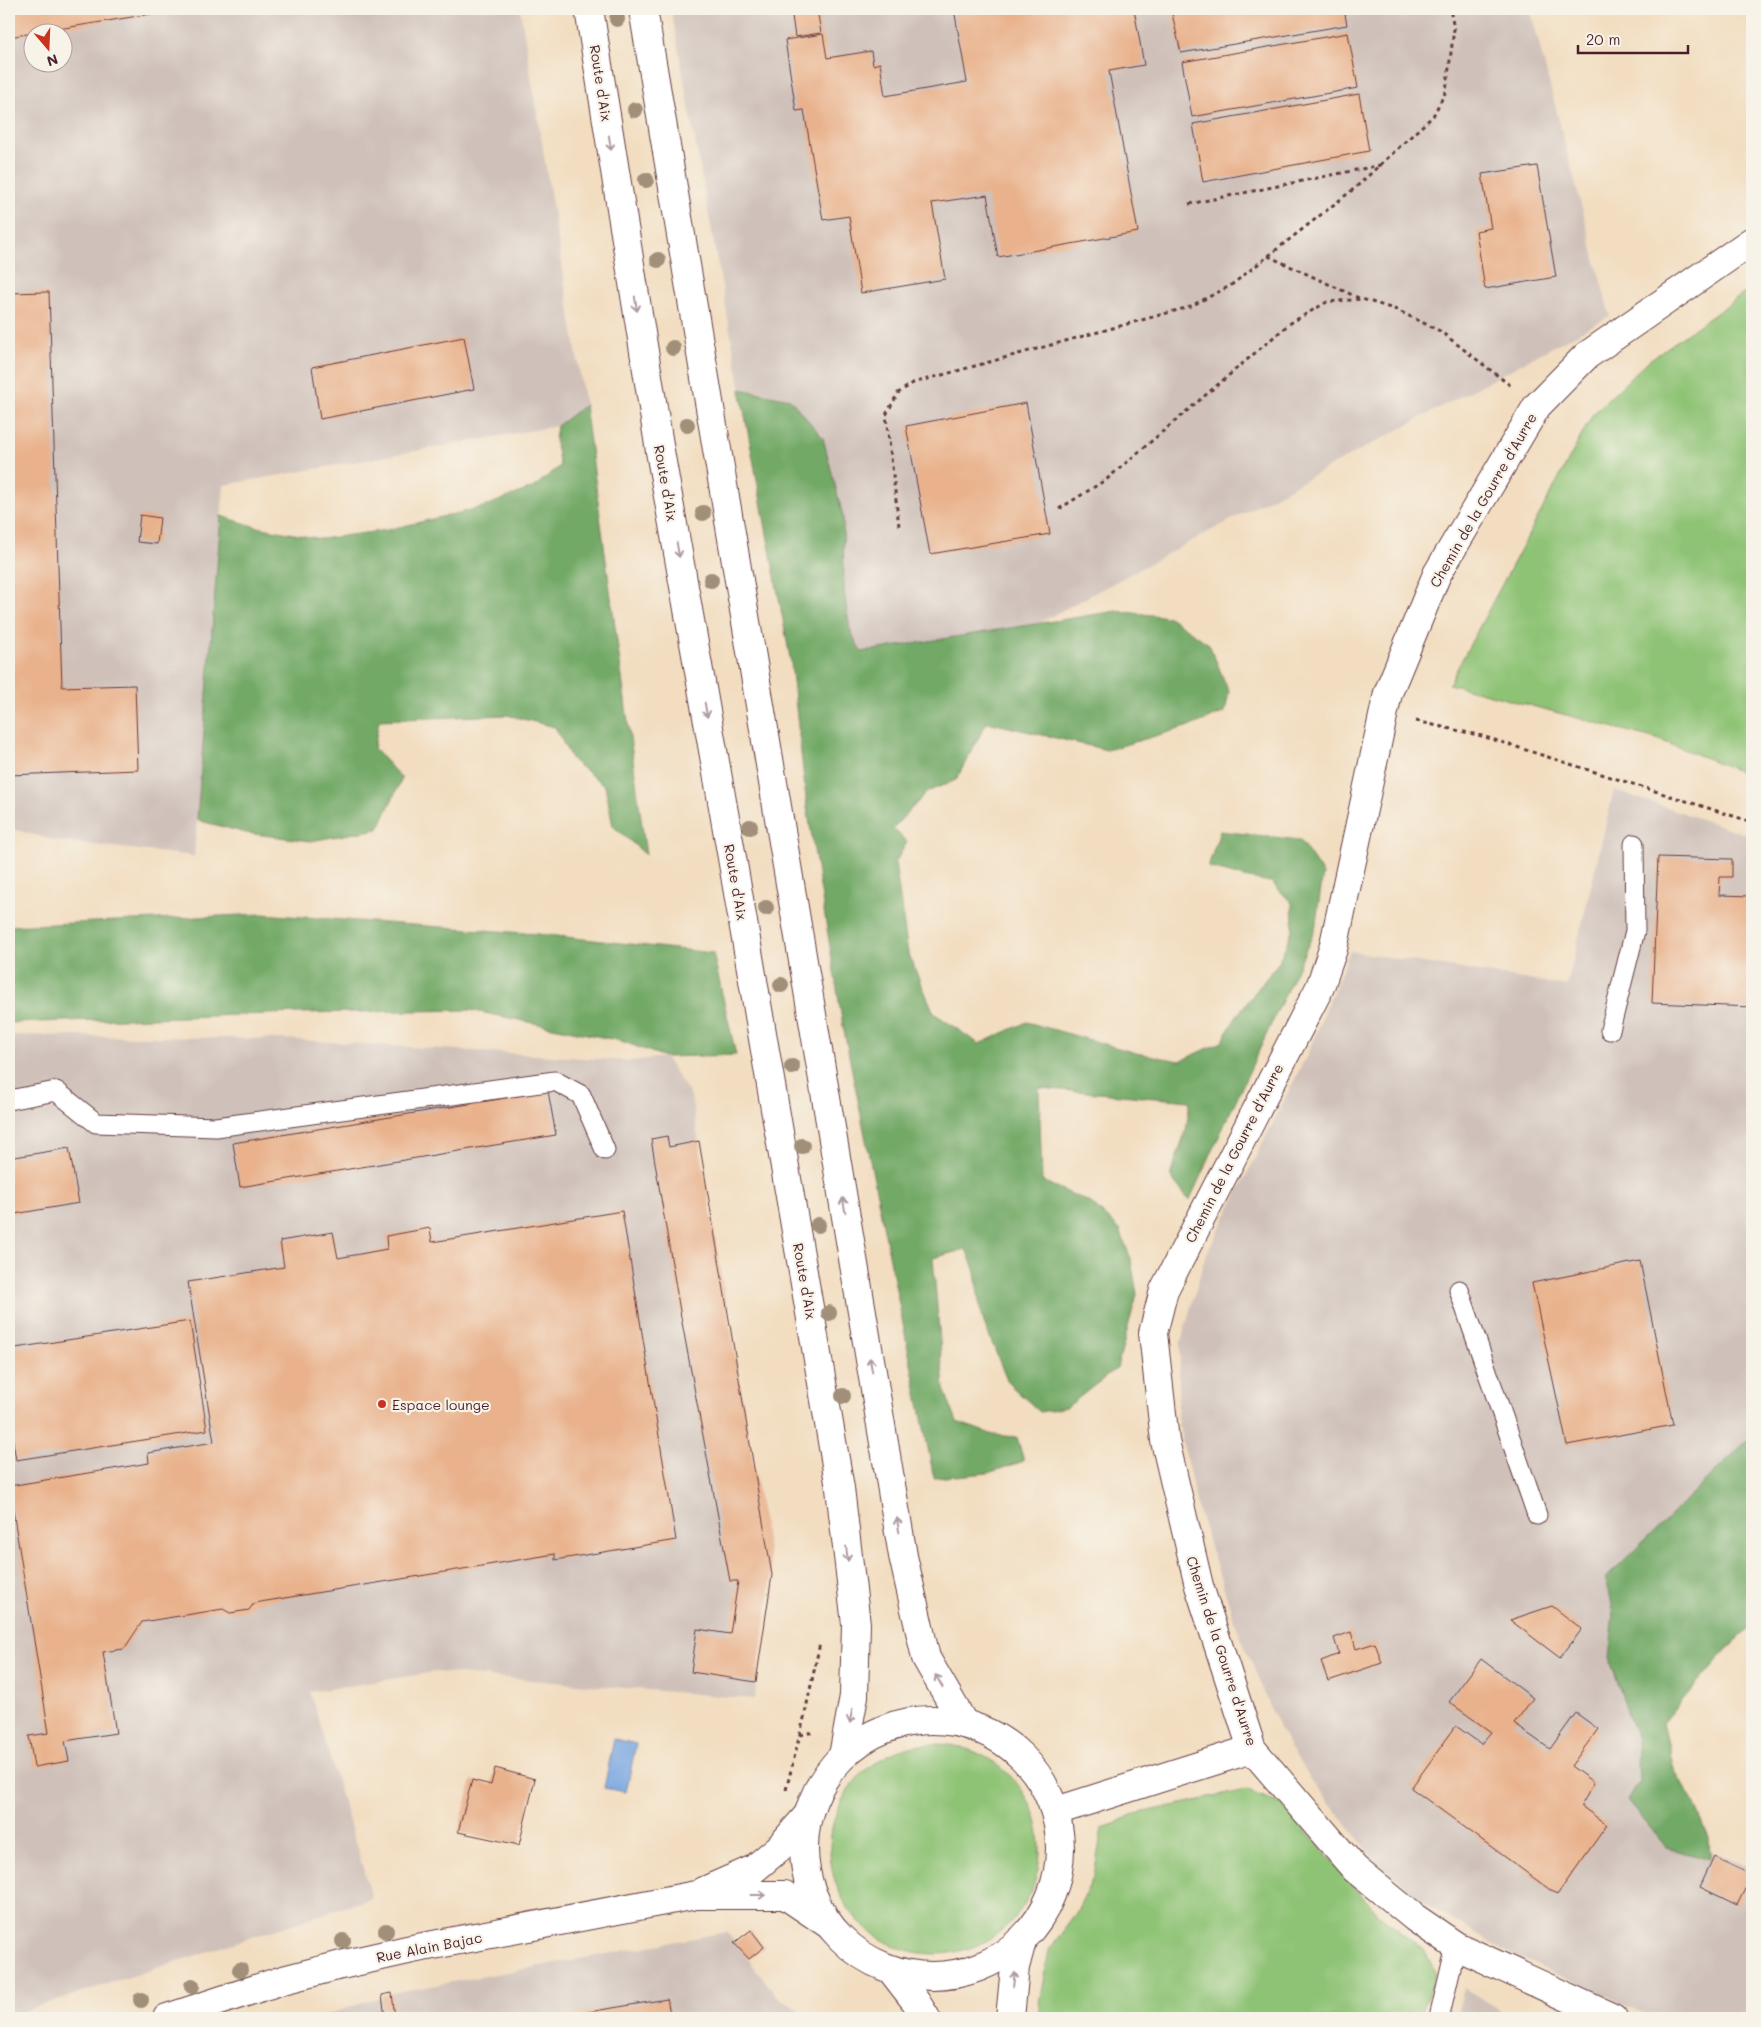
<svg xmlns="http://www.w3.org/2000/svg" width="1761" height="2027" font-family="Mali,sans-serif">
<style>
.industrial{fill:#cfc1ba;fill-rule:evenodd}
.green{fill:#8ec375;stroke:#6c7150}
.forest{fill:#72a966;stroke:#5e6448}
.water{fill:#77a6e1;stroke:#606286}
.building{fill:#e9b28d}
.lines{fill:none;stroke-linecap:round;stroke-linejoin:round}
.lane-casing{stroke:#633c41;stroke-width:21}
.street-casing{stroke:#633c41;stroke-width:30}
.secondary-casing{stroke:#633c41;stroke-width:30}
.path{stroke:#633c41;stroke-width:3;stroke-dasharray:4 4;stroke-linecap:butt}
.lane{stroke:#fff;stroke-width:19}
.street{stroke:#fff;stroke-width:28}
.secondary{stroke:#fff;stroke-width:28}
.tree{fill:#a18f7a}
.oneway{stroke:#ae9aa0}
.poi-dot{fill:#c8321e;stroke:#f7f3e8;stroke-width:2}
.labels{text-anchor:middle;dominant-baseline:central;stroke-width:4.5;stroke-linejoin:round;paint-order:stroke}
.street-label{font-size:14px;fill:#4a1f2b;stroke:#f7f3e8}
.poi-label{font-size:14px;fill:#4a1f2b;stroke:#f7f3e8;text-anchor:start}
</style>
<rect width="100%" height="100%" fill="#f7f3e8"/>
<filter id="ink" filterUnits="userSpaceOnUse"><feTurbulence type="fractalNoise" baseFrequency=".02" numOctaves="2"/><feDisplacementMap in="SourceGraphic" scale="10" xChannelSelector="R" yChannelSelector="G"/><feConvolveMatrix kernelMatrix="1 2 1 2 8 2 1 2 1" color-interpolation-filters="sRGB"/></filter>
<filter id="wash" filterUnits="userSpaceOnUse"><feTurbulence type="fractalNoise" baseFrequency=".0096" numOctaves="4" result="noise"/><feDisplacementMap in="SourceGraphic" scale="20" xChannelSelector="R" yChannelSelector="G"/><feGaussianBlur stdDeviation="1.12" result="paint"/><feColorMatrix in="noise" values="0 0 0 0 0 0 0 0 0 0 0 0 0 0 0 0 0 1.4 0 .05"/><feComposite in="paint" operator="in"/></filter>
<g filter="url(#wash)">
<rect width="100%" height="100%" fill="#f2ddc0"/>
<g class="industrial">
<path d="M 9,9 L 520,9 L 585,405 L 557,426 L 224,485 L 194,856 L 57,841 L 9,828 ZM 32,32 L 62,32 L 62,62 L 32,62 Z"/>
<path d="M 671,9 L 1530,9 L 1610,316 L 1037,624 L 791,663 Z"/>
<path d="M 1614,790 L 1752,836 L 1752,1436 L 1606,1578 L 1671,1837 L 1752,1868 L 1752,2018 L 1654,2018 L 1502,1950 L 1427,1905 L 1378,1863 L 1311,1781 L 1279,1728 L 1237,1628 L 1198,1510 L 1177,1418 L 1181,1342 L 1205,1257 L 1306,1057 L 1350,951 L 1567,986 Z"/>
<path d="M 9,1035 L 283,1039 L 631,1061 L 665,1057 L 691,1096 L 772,1575 L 756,1682 L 755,1699 L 435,1672 L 310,1692 L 372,1898 L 9,2016 Z"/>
<path d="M 727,1932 L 776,1995 L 810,2018 L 318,2018 L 392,1993 Z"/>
<path d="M 1464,1988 L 1499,2009 L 1495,2018 L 1456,2018 Z"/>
</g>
<g class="green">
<path d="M 1752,288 L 1752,776 L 1657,739 L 1449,684 L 1593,414 L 1648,361 Z"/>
<circle cx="935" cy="1849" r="105"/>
<path d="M 1246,1790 L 1283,1805 L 1378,1914 L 1424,1950 L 1436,1973 L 1420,2018 L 1039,2018 L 1039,2003 L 1049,1950 L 1075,1915 L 1094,1876 L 1102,1828 L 1117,1823 L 1131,1815 Z"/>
</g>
<g class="forest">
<path d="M 740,389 L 790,399 L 823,438 L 843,516 L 844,592 L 850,630 L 861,652 L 1116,611 L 1169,617 L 1209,644 L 1229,692 L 1225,712 L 1193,725 L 1107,750 L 987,722 L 956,780 L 927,792 L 893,828 L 907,842 L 895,863 L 908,953 L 934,1013 L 979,1044 L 1027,1022 L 1136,1053 L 1180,1061 L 1222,1042 L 1237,1015 L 1279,962 L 1293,928 L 1292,903 L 1271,882 L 1248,878 L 1208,867 L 1220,831 L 1300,840 L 1323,874 L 1315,930 L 1189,1201 L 1170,1176 L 1186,1130 L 1190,1101 L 1039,1088 L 1042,1181 L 1090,1202 L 1120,1230 L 1131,1260 L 1137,1294 L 1117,1368 L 1067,1407 L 1040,1412 L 1008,1383 L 981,1315 L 975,1272 L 966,1249 L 933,1258 L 944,1389 L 957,1422 L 994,1435 L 1017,1437 L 1024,1461 L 988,1473 L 934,1478 L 843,1026 L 807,807 L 791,663 Z"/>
<path d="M 585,405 L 646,855 L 613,826 L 605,786 L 572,760 L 555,727 L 507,715 L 379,720 L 374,748 L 402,779 L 378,829 L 310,841 L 246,833 L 197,820 L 221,516 L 257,527 L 321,539 L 387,530 L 483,507 L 534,487 L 560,466 L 555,440 L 557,426 Z"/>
<path d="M 262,914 L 538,934 L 713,953 L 736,1055 L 665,1057 L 621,1041 L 470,1010 L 298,1013 L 9,1023 L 9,926 Z"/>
<path d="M 1752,1436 L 1752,1626 L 1721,1655 L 1663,1723 L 1674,1769 L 1695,1805 L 1709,1837 L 1710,1860 L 1666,1847 L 1628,1801 L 1639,1782 L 1637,1740 L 1609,1657 L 1614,1614 L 1606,1578 Z"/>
</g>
<path class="water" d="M 614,1739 L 636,1744 L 626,1792 L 604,1788 Z"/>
<g id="blocks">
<g class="building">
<path d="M 9,9 L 174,9 L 175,10 L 9,37 Z"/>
<path d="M 791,9 L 817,9 L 821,33 L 795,37 Z"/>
<path d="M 954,9 L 1134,9 L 1144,65 L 1109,71 L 1138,232 L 998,257 L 987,195 L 932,203 L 945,279 L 861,293 L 849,216 L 823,220 L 804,110 L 796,111 L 785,40 L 823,34 L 827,58 L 871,51 L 873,65 L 880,63 L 885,96 L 967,82 Z"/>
<path d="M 1171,9 L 1344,9 L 1347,25 L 1181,53 Z"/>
<path d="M 1348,33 L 1358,88 L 1192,117 L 1182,62 Z"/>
<path d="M 1359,94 L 1369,151 L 1203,182 L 1193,124 Z"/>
<path d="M 1537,166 L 1556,277 L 1485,289 L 1476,231 L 1491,228 L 1482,174 Z"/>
<path d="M 49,292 L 62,687 L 135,685 L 138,770 L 9,775 L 9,293 Z"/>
<path d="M 464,337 L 474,389 L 320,419 L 312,367 Z"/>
<path d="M 1026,403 L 1050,534 L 930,554 L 906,426 Z"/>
<path d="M 140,515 L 160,518 L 157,544 L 137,542 Z"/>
<path d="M 1658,857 L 1732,859 L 1732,877 L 1720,877 L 1719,895 L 1752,896 L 1752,1007 L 1652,1003 Z"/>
<path d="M 548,1091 L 556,1135 L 240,1187 L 233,1143 Z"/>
<path d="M 667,1136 L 669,1147 L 699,1141 L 772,1575 L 756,1682 L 691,1672 L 697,1629 L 730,1634 L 738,1581 L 730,1581 L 681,1317 L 651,1139 Z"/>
<path d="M 69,1148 L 79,1203 L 9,1215 L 9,1158 Z"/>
<path d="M 622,1211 L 676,1540 L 555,1560 L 555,1554 L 254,1603 L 249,1610 L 230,1613 L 223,1609 L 142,1622 L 124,1649 L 103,1652 L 116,1733 L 65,1741 L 69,1761 L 34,1767 L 29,1736 L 49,1733 L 9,1486 L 149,1463 L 148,1453 L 214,1442 L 188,1282 L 284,1267 L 280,1241 L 333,1232 L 338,1258 L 387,1249 L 386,1236 L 430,1228 L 432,1242 Z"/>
<path d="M 1640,1261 L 1673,1425 L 1567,1445 L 1532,1283 Z"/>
<path d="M 190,1321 L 207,1430 L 16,1460 L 9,1417 L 9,1349 Z"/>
<path d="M 1552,1606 L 1582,1629 L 1560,1658 L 1510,1620 Z"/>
<path d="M 1351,1632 L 1356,1649 L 1375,1643 L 1382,1663 L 1328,1681 L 1321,1661 L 1339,1654 L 1334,1638 Z"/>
<path d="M 1481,1659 L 1533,1698 L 1514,1724 L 1550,1749 L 1576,1713 L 1598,1729 L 1571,1766 L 1594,1783 L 1581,1806 L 1607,1825 L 1557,1895 L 1411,1788 L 1456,1726 L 1481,1744 L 1491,1732 L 1449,1702 Z"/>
<path d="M 495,1768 L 535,1779 L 519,1845 L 458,1832 L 472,1780 L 491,1785 Z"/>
<path d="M 1714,1857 L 1752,1875 L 1737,1905 L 1700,1887 Z"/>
<path d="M 751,1930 L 764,1947 L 749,1959 L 734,1943 Z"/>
<path d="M 392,1993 L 395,2018 L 385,2018 L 382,1995 Z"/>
<path d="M 667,1999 L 671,2018 L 558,2018 L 558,2017 Z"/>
</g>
</g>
</g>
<g filter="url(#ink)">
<use href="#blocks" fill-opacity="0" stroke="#633c41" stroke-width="1"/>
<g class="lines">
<defs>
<g id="lane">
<path d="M 1610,1030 L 1635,931 L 1634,844"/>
<path d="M 9,1100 L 56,1091 L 96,1123 L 216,1127 L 555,1081 L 581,1095 L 605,1150"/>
<path d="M 1459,1290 L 1537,1515"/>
<path d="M 1439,2018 L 1456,1946"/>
</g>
<g id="street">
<path d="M 1056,1811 L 1252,1749"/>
<path d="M 704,1891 L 754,1869 L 779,1848 L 808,1815"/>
<path d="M 167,2018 L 283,1980 L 341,1965 L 412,1949 L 696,1895 L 785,1895 L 828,1924"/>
<path d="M 1613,2018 L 1456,1946 L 1415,1918 L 1355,1869 L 1252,1749 L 1199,1586 L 1165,1441 L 1153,1333 L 1164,1290 L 1320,987 L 1333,949 L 1388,693 L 1437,574 L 1537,406 L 1586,356 L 1752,241"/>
</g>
<g id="secondary">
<path d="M 589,9 L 660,451 L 731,852 L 840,1488 L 856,1624 L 854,1696 L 843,1756"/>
<path d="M 643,9 L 903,1556 L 926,1658 L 964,1724"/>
<circle cx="932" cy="1848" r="128"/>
<path d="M 892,1971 L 916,2002 L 926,2018"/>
<path d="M 1010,2018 L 1015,1967 L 1022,1941"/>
</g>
</defs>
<use href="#lane" class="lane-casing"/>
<use href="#street" class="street-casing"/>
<use href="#secondary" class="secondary-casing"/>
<g class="path">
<path d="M 1189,204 L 1381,165"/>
<path d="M 1268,256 L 1361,299"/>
<path d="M 1059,509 L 1107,479 L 1289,324 L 1327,302 L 1362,299 L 1397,310 L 1440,331 L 1511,386"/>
<path d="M 899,526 L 886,415 L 898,393 L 913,383 L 1189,307 L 1230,286 L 1355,188 L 1433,116 L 1446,91 L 1454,29 L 1450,9"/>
<path d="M 1416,721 L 1482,736 L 1752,822"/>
<path d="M 800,1735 L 814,1732"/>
<path d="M 786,1790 L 804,1718 L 820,1643"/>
</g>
<use href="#lane" class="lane"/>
<use href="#street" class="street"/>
<use href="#secondary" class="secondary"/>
</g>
<g class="tree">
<circle cx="617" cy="19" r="8"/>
<circle cx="635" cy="110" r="8"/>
<circle cx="646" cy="180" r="8"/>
<circle cx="658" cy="260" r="8"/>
<circle cx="673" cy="348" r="8"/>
<circle cx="687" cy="425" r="8"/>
<circle cx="703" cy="513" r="8"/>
<circle cx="711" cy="580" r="8"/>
<circle cx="750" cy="827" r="8"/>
<circle cx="766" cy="908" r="8"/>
<circle cx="781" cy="985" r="8"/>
<circle cx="792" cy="1067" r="8"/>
<circle cx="802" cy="1146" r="8"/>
<circle cx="818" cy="1225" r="8"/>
<circle cx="829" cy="1313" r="8"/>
<circle cx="843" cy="1396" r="8"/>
<circle cx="386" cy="1931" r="8"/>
<circle cx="343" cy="1941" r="8"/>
<circle cx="240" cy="1970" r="8"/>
<circle cx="192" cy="1986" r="8"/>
<circle cx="141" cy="2000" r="8"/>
</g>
<defs><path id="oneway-shaft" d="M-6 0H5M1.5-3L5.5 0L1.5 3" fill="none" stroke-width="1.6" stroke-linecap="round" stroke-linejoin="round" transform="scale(1.25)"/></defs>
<g class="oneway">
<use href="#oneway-shaft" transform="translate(610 143) rotate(81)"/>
<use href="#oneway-shaft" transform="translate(636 304) rotate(81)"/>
<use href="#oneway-shaft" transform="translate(678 550) rotate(80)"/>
<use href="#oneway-shaft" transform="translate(706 710) rotate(80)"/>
<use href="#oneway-shaft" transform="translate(844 1205) rotate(-100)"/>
<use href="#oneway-shaft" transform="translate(871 1365) rotate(-100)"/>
<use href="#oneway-shaft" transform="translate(898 1525) rotate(-100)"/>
<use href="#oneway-shaft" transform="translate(847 1554) rotate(83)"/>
<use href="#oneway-shaft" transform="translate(939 1681) rotate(-120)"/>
<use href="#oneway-shaft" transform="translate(851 1716) rotate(101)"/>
<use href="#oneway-shaft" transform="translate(758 1895)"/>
<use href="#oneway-shaft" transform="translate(1014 1979) rotate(-84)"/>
</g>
</g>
<circle class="poi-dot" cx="382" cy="1404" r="5"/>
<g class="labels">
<g class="street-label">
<text transform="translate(601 83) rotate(81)">Route d'Aix</text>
<text transform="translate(666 483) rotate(80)">Route d'Aix</text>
<text transform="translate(1483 500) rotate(-60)">Chemin de la Gourre d'Aurre</text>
<text transform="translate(736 882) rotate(80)">Route d'Aix</text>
<text transform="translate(1234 1153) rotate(-63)">Chemin de la Gourre d'Aurre</text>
<text transform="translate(805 1281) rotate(80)">Route d'Aix</text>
<text transform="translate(1222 1651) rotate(72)">Chemin de la Gourre d'Aurre</text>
<text transform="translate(429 1947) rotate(-11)">Rue Alain Bajac</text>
</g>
<g class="poi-label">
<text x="392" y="1404">Espace lounge</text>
</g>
</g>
<rect width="1761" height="2027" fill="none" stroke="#f7f3e8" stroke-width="30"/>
<g transform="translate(48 48) rotate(161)"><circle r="24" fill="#f7f3e8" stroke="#b29e9c"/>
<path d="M0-4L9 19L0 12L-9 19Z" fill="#c8321e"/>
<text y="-8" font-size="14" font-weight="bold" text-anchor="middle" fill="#4a1f2b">N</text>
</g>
<path d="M1578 45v8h110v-8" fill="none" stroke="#4a1f2b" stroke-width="2.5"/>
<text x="1586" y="45" font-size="15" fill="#4a1f2b" stroke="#f7f3e8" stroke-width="4" paint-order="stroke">20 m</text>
</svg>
